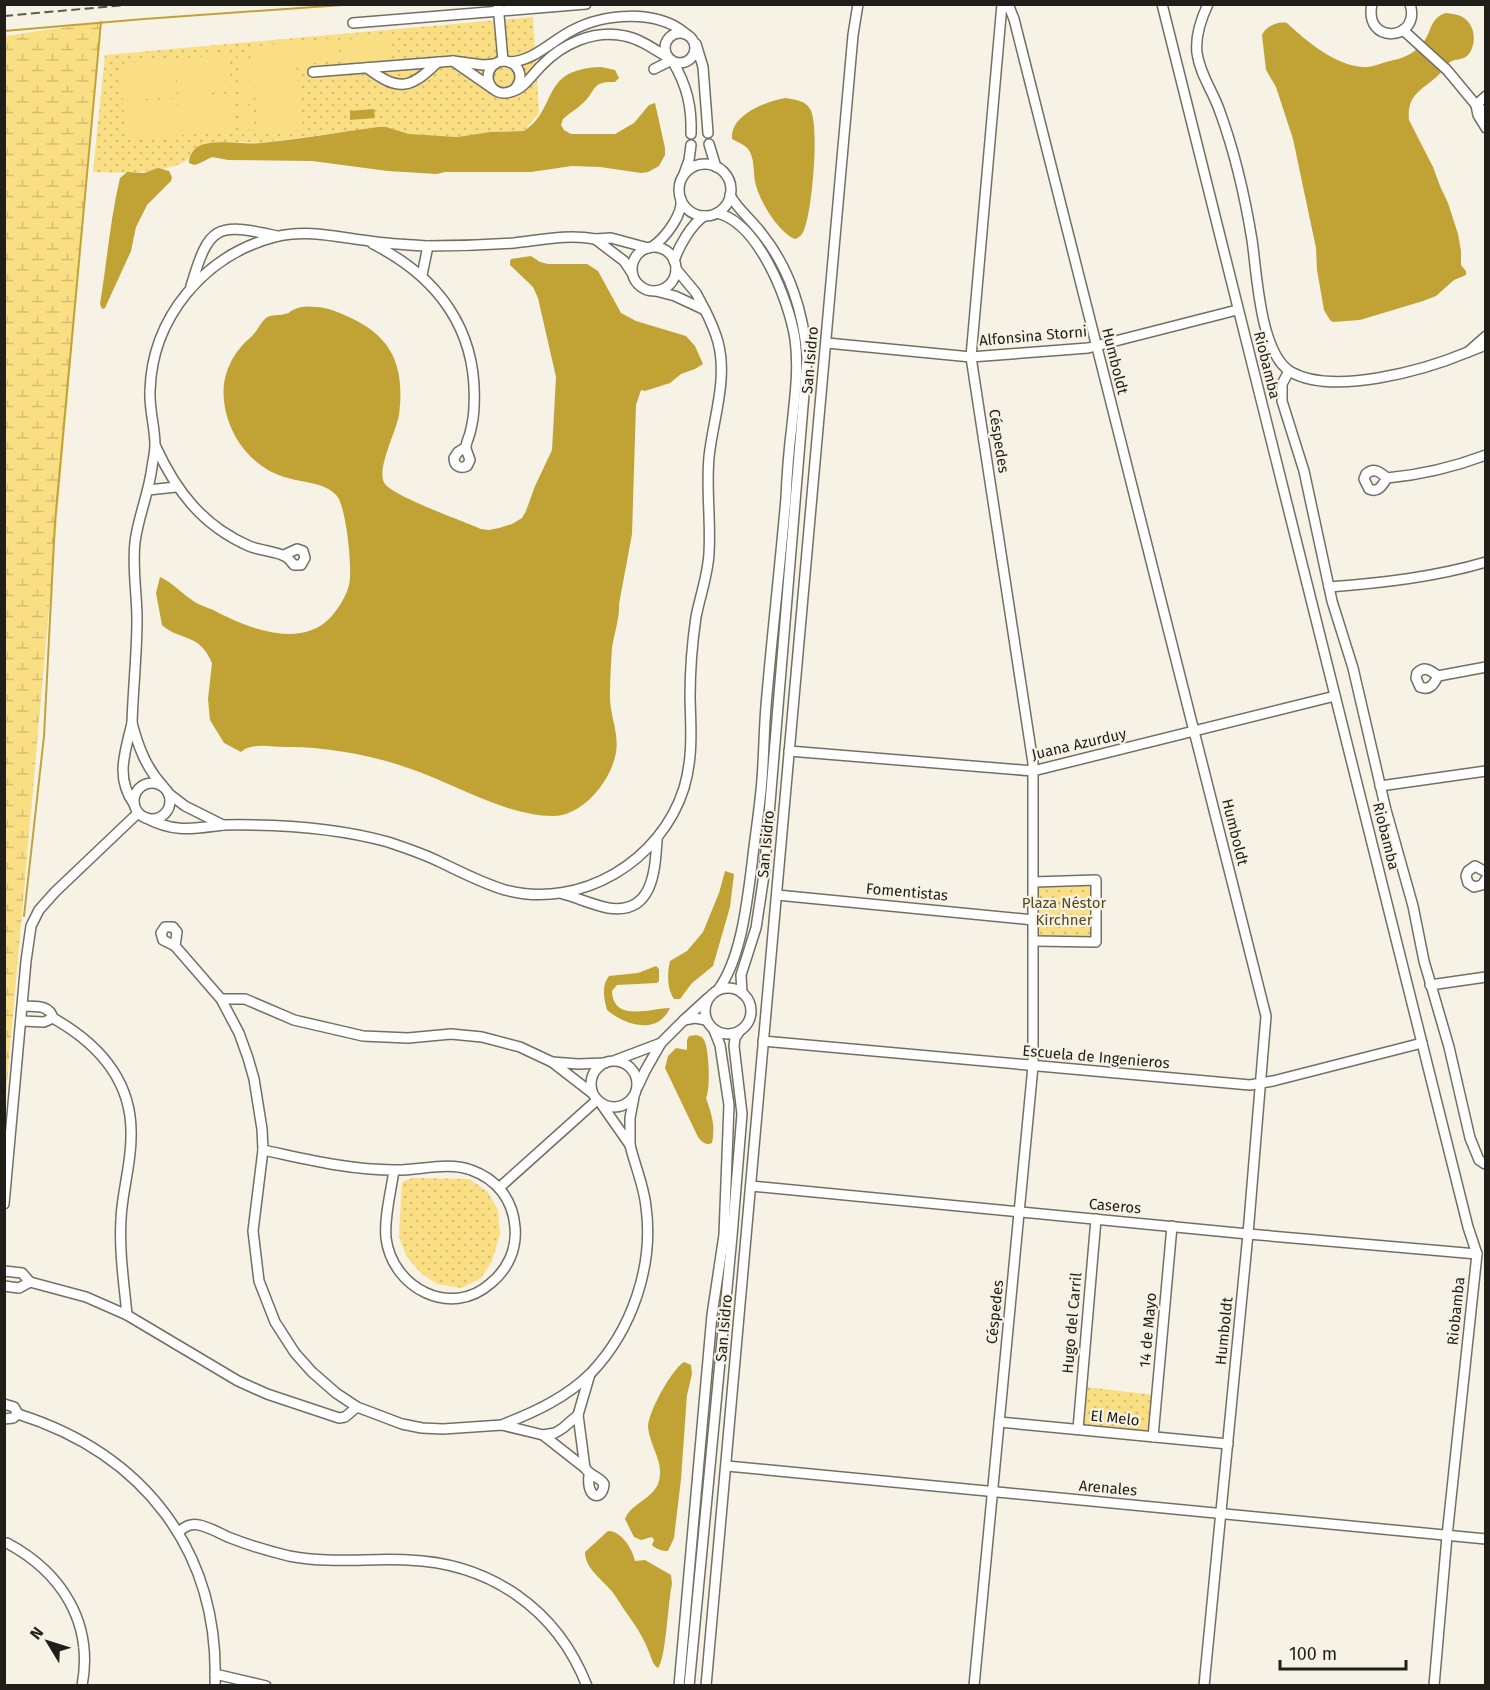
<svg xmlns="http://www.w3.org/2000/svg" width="1490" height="1690" font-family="'Fira Sans',sans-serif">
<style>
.grass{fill:url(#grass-dots)}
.wetland{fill:url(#wetland-marsh)}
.garden{fill:#f9de83}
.water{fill:#c1a335}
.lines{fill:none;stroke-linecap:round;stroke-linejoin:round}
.stream{stroke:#c1a335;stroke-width:2}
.minor-casing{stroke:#726f64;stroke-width:12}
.minor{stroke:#fff;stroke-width:9}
.rail{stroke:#5b5952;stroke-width:2;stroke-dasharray:9 4.5;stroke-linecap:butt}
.labels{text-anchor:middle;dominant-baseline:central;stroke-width:4.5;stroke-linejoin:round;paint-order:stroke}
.street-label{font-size:15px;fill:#1f1e19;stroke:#f6f2e6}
.park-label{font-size:15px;fill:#56491e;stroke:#f6f2e6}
</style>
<defs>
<pattern id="grass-dots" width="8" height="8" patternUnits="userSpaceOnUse" patternTransform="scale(1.5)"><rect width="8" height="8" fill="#f9de83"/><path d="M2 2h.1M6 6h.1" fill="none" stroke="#d5be71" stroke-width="1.8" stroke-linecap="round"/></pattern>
<pattern id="wetland-marsh" width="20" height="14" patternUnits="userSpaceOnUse" patternTransform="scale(1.5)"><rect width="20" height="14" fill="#f9de83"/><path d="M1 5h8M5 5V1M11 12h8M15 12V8" fill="none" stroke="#d5be71"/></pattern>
</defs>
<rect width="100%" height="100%" fill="#f6f2e6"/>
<g class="grass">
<path d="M 533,17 L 539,113 L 524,131 L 490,132 L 457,137 L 409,134 L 386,127 L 378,127 L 261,143 L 236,142 L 196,148 C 193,151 190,157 188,159 C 171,174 115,173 93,172 L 105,55 Z"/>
<path d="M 1038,885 L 1091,885 L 1091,938 L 1037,938 Z"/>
<path d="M 413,1178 L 469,1179 L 487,1191 L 498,1210 L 500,1234 L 492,1261 L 481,1278 L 462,1288 L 437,1284 L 421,1273 L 406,1256 L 399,1236 L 402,1182 Z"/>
<path d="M 1086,1387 L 1154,1395 L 1149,1428 L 1143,1432 L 1085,1425 L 1082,1421 Z"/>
</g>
<path class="wetland" d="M 101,22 L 5,1105 L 5,36 Z"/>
<g class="garden">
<path d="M 388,36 L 390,59 L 344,63 L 342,40 Z"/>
<path d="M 338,38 L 340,60 L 296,65 L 303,129 L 259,134 L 250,47 Z"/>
<path d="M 248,52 L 251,75 L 239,77 L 237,53 Z"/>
<path d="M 229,54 L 232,91 L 178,96 L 175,59 Z"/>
<path d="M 174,59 L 177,96 L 123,101 L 119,64 Z"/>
<path d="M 250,79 L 253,102 L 241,103 L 238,80 Z"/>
<path d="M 233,93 L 236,130 L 182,135 L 178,98 Z"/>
<path d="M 177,98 L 180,135 L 126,140 L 123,103 Z"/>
<path d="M 252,105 L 255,129 L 243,130 L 241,106 Z"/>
</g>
<g class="water">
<path d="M 1446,13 C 1452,14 1459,14 1464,18 C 1476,26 1477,46 1467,56 C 1462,60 1455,59 1450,62 C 1444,67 1440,75 1434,79 C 1418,92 1407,97 1409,120 L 1433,167 L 1440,186 L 1448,203 L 1458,234 L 1461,251 L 1461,265 L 1466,271 L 1466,275 L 1454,280 L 1436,296 L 1423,301 L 1360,320 L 1333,322 L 1330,320 L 1324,310 L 1317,270 L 1316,248 L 1293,139 L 1276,87 L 1266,70 L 1262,35 C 1266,26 1278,21 1287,23 C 1306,41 1335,65 1362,67 C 1371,68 1381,63 1390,61 C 1403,58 1412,55 1422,44 C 1432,33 1429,18 1446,13 Z"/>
<path d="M 601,67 L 615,70 L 619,78 L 615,82 C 590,81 597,91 582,104 C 576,110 569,113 563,119 L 561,125 L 564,130 L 571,134 L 615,134 L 634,123 L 649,105 L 655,103 L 665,148 L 665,155 L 659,166 L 648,172 L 641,173 L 600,167 L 572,166 L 531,172 L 445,172 L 437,174 L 388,171 L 312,161 L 228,160 L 212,157 L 198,164 L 194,165 L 189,163 C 189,155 194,148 201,145 C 221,139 242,145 262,143 C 301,139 339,132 378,127 L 386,127 L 409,134 L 457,137 L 490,132 L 524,131 C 559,108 539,69 601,67 Z"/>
<path d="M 786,98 C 795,100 805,100 810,109 C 820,124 812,212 804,230 C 802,235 800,237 795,239 C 778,232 758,199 755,181 C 753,171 755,158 748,149 C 744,144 737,142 732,139 C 730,115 766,101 786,98 Z"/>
<path d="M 374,109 L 375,118 L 350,120 L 350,111 Z"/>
<path d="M 158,168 L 169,171 L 172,177 L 171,181 L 147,205 L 136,227 L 131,251 L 105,308 L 102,309 L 100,304 C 107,262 110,220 120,178 L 127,172 L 144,173 Z"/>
<path d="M 531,256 L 540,262 L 548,264 L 587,264 L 598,271 L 621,313 L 636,321 L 686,336 L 695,346 L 703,364 L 695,369 L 681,374 L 670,383 L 645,391 L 641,390 L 636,405 L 632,534 L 619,604 C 620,617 614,634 612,648 C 611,663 610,679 610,694 C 609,715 621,736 615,757 C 609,783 582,816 553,816 C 511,816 465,790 427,775 C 386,758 330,746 285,747 C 272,747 252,742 241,752 L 224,743 L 210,720 L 208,699 L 212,663 C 199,632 181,642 162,625 L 156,593 L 160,577 C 172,582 183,595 195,602 C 201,606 210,608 217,612 C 248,628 300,649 330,618 C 338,609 346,597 349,585 C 353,571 346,506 337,496 C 325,482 304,483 288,478 C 253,469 228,437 224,401 C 221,376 232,353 251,337 C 257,332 260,323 266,318 C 271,314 279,316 285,314 C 294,312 285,314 293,310 C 299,306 309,306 317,307 C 329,308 338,312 349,317 C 393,337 405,367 399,415 C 397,430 375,471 385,484 C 395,497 463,521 481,529 L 489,530 L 499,528 L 512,524 L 522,518 L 526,511 L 535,486 L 552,450 L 556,377 L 538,298 L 533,287 L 510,265 L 510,261 L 511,259 Z"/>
<path d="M 725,871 L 734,874 L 730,907 L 713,966 L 692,983 L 680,999 L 674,999 C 667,989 667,973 670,961 L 687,951 L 703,932 L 719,893 Z"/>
<path d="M 656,966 L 659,969 L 659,981 L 657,983 L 617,985 L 612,991 C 613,1023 652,1008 670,1008 C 657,1036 625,1025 607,1010 C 604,999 601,986 609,976 L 638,973 Z"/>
<path d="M 697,1035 C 701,1037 702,1036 704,1040 C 709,1048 711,1089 706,1098 C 711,1113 716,1125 712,1143 C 706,1146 702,1142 698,1137 L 665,1068 L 668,1056 L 676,1048 L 687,1050 L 687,1040 L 689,1036 Z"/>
<path d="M 684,1362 L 691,1365 L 692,1374 L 687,1395 L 681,1479 L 674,1538 L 668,1551 C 662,1551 656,1549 652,1545 L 654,1540 L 652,1537 L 641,1540 L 634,1537 L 625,1519 C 631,1503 654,1499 659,1481 C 664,1461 650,1447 648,1427 C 648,1412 672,1369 684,1362 Z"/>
<path d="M 608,1531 C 622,1531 633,1550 635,1561 L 645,1560 L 671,1575 L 672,1584 C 668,1601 666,1659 658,1668 C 652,1664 652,1659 649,1652 C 642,1632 627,1615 616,1597 C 607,1582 585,1571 585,1552 Z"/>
</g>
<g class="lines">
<g class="stream">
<path d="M 4,31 L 144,19 L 357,4"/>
<path d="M 24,916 L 44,736 L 55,522 L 101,22"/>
</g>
<defs>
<g id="minor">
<path d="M 498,4 L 503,61"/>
<path d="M 1008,4 L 1014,19 L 1266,1016 L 1248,1234 L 1204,1686"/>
<path d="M 1162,4 L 1468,1227 L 1477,1254 L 1447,1536 L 1434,1686"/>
<path d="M 1208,4 C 1201,19 1195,36 1197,53 C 1200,75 1213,91 1220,112 C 1235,153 1245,197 1252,240 C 1257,274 1260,354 1291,372 C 1334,396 1425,370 1468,352"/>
<path d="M 1372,4 C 1363,46 1422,41 1410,4"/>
<path d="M 353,23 L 586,4"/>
<path d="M 1403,30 L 1447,70 L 1476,105 L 1486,113"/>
<circle cx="680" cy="48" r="15"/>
<path d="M 696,44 L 703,67 L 708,133"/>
<circle cx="504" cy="77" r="16"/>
<path d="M 509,62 C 532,62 552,41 571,31 C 604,13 657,9 686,34"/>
<path d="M 673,62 C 687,86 692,107 691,134"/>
<path d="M 367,68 C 399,92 410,89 438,62"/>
<path d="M 654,69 L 670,61"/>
<path d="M 313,72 L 453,61"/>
<path d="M 492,88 L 453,61 L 483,65 L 495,64"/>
<path d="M 510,92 C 523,90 532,75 541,66 C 562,44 594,29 625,36 C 640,39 654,49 667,57"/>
<path d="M 1476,105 L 1478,115 L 1486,128"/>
<path d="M 1476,105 L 1486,96"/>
<path d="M 709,144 L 716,167"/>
<circle cx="705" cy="190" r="26"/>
<path d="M 684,174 L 689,160 L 691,145"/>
<path d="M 730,195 C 738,210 752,220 762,234 C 790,269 804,314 807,358 L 764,875 L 756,928 L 741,975 L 742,993"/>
<path d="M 717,213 C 759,223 789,301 795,339 C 799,368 795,396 792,425 C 789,449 787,474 786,498 C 780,567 772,636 766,706 C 764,730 764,754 762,779 C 760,807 755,836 752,864 C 747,903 741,959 718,990"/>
<path d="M 373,244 C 438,277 478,330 474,406 C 474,415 472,425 470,433 C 469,437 466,443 466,447 C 466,451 469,456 470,460 L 467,466 C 460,469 454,466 454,458 L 458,452 L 466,447"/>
<path d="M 652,247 C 665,238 683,215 681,199"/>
<circle cx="654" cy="269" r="22"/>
<path d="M 674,261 C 679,246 691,225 704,216"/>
<path d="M 632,273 L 624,261 L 595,239 L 611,238 L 648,248"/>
<path d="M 422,275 L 428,246"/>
<path d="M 191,286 C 209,226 215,222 277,236"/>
<path d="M 656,291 L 675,296 L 705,310 L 696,293 L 676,269"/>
<path d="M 1486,336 L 1468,352 L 1486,345"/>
<path d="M 827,343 L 971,357 L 1088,348 L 1237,310"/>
<path d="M 1289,371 L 1282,384 L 1282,401 L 1304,471 L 1332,601 L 1353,668 L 1386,810 L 1413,906 L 1424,961 L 1449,1047 L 1470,1138 L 1479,1160 L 1485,1164"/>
<path d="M 156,447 C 176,491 203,526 249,546 C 258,550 278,552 284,556 C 288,557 291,562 294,565 L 301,565 L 305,558 L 303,551 L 297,549 L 284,555"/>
<path d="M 1387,478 C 1382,486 1378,493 1369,489 L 1364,479 L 1366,474 C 1374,467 1380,472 1387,478 C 1420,475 1454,467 1486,455"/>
<path d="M 148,490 L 176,487"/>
<path d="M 1329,587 C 1382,583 1435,577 1486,562"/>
<path d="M 1438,676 C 1434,684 1430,691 1420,687 L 1416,678 L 1417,673 C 1425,665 1431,671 1438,676 L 1486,667"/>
<path d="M 132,723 C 133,689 137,654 137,619 C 137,594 132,567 135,542 C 138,517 149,493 152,467 C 153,460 155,452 155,445 C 155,427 149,409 150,391 C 152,317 205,255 275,237 C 307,229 337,237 369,241 C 389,244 409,245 428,246 C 457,246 486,245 514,243 C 541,240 568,234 595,239"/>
<path d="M 789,751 L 1033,771 L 1335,696"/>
<circle cx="152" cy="801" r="18"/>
<path d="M 1380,786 L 1486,771"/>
<path d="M 134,804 C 115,777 125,753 132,723 C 138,746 146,768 163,786"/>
<path d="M 144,817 C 174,833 191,829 223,825 L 185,806 L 168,793"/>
<path d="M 223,825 C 279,824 334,827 388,842 C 406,848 424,854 440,862 C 461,872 482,883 505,890 C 581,910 661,861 684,788 C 693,758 691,729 690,698 C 690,671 692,644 696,617 C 700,596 708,575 709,553 C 711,521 706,489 709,457 C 713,419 728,380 718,342 C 715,331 710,320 705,310"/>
<path d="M 1486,872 L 1475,866 L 1468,871 L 1466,876 L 1468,883 L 1474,887 L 1482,885 L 1486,879"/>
<path d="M 563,894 C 578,898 593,905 608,908 C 653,915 655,871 657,840"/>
<path d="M 777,895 L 1034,920"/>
<path d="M 1034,941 L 1096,942 L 1096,880 L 1034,882"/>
<path d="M 175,946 L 177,932 L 173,927 L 165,927 L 161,933 L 163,940 L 175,946 L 221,999 L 239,1033 L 248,1058 L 254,1079 L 262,1129 L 263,1150 L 253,1231 L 259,1281 L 275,1322 L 295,1353 L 312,1372 L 336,1393 L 357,1407 L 402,1424 L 422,1428 L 443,1429 L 502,1425 L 543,1435 L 555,1433 L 563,1428 L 578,1415 L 590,1374"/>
<path d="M 1430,985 L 1486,977"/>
<circle cx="728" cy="1011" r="23"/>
<path d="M 221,999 L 245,999 L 294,1020 L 363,1036 L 408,1038 L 451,1034 L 482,1037 L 520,1047 L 552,1062"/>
<path d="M 53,1018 C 99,1044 133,1082 131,1137 C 131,1165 122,1192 121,1219 C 119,1251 124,1283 127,1315"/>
<path d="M 706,1020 L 695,1018 L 684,1020 L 708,998"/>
<path d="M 22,1021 L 44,1022 L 53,1018 C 49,1004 35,1007 23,1006"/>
<path d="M 763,1041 L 1250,1085 L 1273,1081 L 1422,1043"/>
<path d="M 661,1043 L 684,1020"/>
<path d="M 616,1060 L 661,1043 L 645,1071 L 638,1086"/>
<circle cx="614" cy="1084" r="23"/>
<path d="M 592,1093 L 552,1062 L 578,1064 L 605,1063"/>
<path d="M 602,1105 L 630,1145 L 630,1118 L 634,1097"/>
<path d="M 263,1150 C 306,1159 349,1170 394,1170 C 418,1171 447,1161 471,1170 C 497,1179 513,1200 515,1227 C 517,1249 508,1269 491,1283 C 451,1319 392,1288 386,1238 C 384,1217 391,1192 394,1170"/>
<path d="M 751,1186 L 1248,1234 L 1477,1254"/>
<path d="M 500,1187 L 597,1100"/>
<path d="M 4,1204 L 26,961 L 31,926 L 39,910 L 55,892 L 138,813"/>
<path d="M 4,1271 L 22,1273 L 30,1282 L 86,1297 L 127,1315 L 238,1381 L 267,1394 L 339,1418 L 345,1417 L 357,1407"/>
<path d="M 4,1286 L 19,1288 L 30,1282"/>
<path d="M 4,1404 L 14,1407 L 18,1414 L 13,1418 L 4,1419"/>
<path d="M 18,1414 C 144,1454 220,1551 215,1686"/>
<path d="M 999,1422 L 1228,1444"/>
<path d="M 504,1424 C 535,1412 567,1397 591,1373 C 632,1330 654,1266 646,1207 C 644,1186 635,1166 630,1145"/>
<path d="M 1078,1429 L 1096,1219"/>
<path d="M 543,1435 L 585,1468 L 578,1415"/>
<path d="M 1153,1437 L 1172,1226"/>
<path d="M 727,1466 L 1486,1539"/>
<path d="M 585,1468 C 591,1477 599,1476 604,1484 C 603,1501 586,1500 589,1475"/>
<path d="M 178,1532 C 185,1527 190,1523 199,1525 C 209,1527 219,1533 228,1537 C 248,1545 268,1551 289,1556 C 330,1564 367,1558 408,1560 C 490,1563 557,1609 587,1686"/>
<path d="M 7,1543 C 61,1572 94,1622 82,1686"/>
<path d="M 215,1674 L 266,1686"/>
<path d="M 679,1686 L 712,1315 L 724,1235 L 729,1105 L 720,1045 L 714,1030"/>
<path d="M 689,1686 L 732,1236 L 742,1114 L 734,1046 L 735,1038 L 739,1032"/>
<path d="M 706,1686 L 853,35 L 858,4"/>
<path d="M 974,1686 L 1033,1066 L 1033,763 L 971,357 L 1002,4"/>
</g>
</defs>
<use href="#minor" class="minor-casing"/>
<use href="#minor" class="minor"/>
<path class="rail" d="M 4,16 L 137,4"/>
</g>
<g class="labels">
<g class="street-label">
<text transform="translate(1033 336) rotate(-5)">Alfonsina Storni</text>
<text transform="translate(810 360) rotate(-85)">San Isidro</text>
<text transform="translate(1115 361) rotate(76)">Humboldt</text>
<text transform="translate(1267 365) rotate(76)">Riobamba</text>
<text transform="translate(999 441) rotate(81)">Céspedes</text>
<text transform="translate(1079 744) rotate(-13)">Juana Azurduy</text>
<text transform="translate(1235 832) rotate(76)">Humboldt</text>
<text transform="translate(1386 836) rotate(76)">Riobamba</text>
<text transform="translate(766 844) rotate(-85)">San Isidro</text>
<text transform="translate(907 892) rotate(5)">Fomentistas</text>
<text transform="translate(1096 1057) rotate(5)">Escuela de Ingenieros</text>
<text transform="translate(1115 1206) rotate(5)">Caseros</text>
<text transform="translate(1456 1311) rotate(-84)">Riobamba</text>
<text transform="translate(995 1312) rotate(-84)">Céspedes</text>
<text transform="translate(1072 1323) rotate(-85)">Hugo del Carril</text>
<text transform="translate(724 1328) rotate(-85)">San Isidro</text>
<text transform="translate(1148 1330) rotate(-85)">14 de Mayo</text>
<text transform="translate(1224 1331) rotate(-84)">Humboldt</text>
<text transform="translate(1115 1418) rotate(6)">El Melo</text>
<text transform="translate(1108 1488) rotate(5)">Arenales</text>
</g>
<g class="park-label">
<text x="1064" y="903">Plaza Néstor<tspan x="1064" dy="17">Kirchner</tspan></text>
</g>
</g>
<rect width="1490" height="1690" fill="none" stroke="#1f1e19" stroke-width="12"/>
<g transform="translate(48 1642) rotate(308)" stroke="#f6f2e6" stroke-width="4.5" paint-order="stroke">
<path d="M0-4.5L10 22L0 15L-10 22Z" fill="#1f1e19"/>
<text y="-9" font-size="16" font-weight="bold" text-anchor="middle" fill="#1f1e19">N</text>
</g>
<path d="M1280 1660v9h126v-9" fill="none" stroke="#1f1e19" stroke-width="3"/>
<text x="1289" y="1660" font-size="18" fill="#1f1e19" stroke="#f6f2e6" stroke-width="4.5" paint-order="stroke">100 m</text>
</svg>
